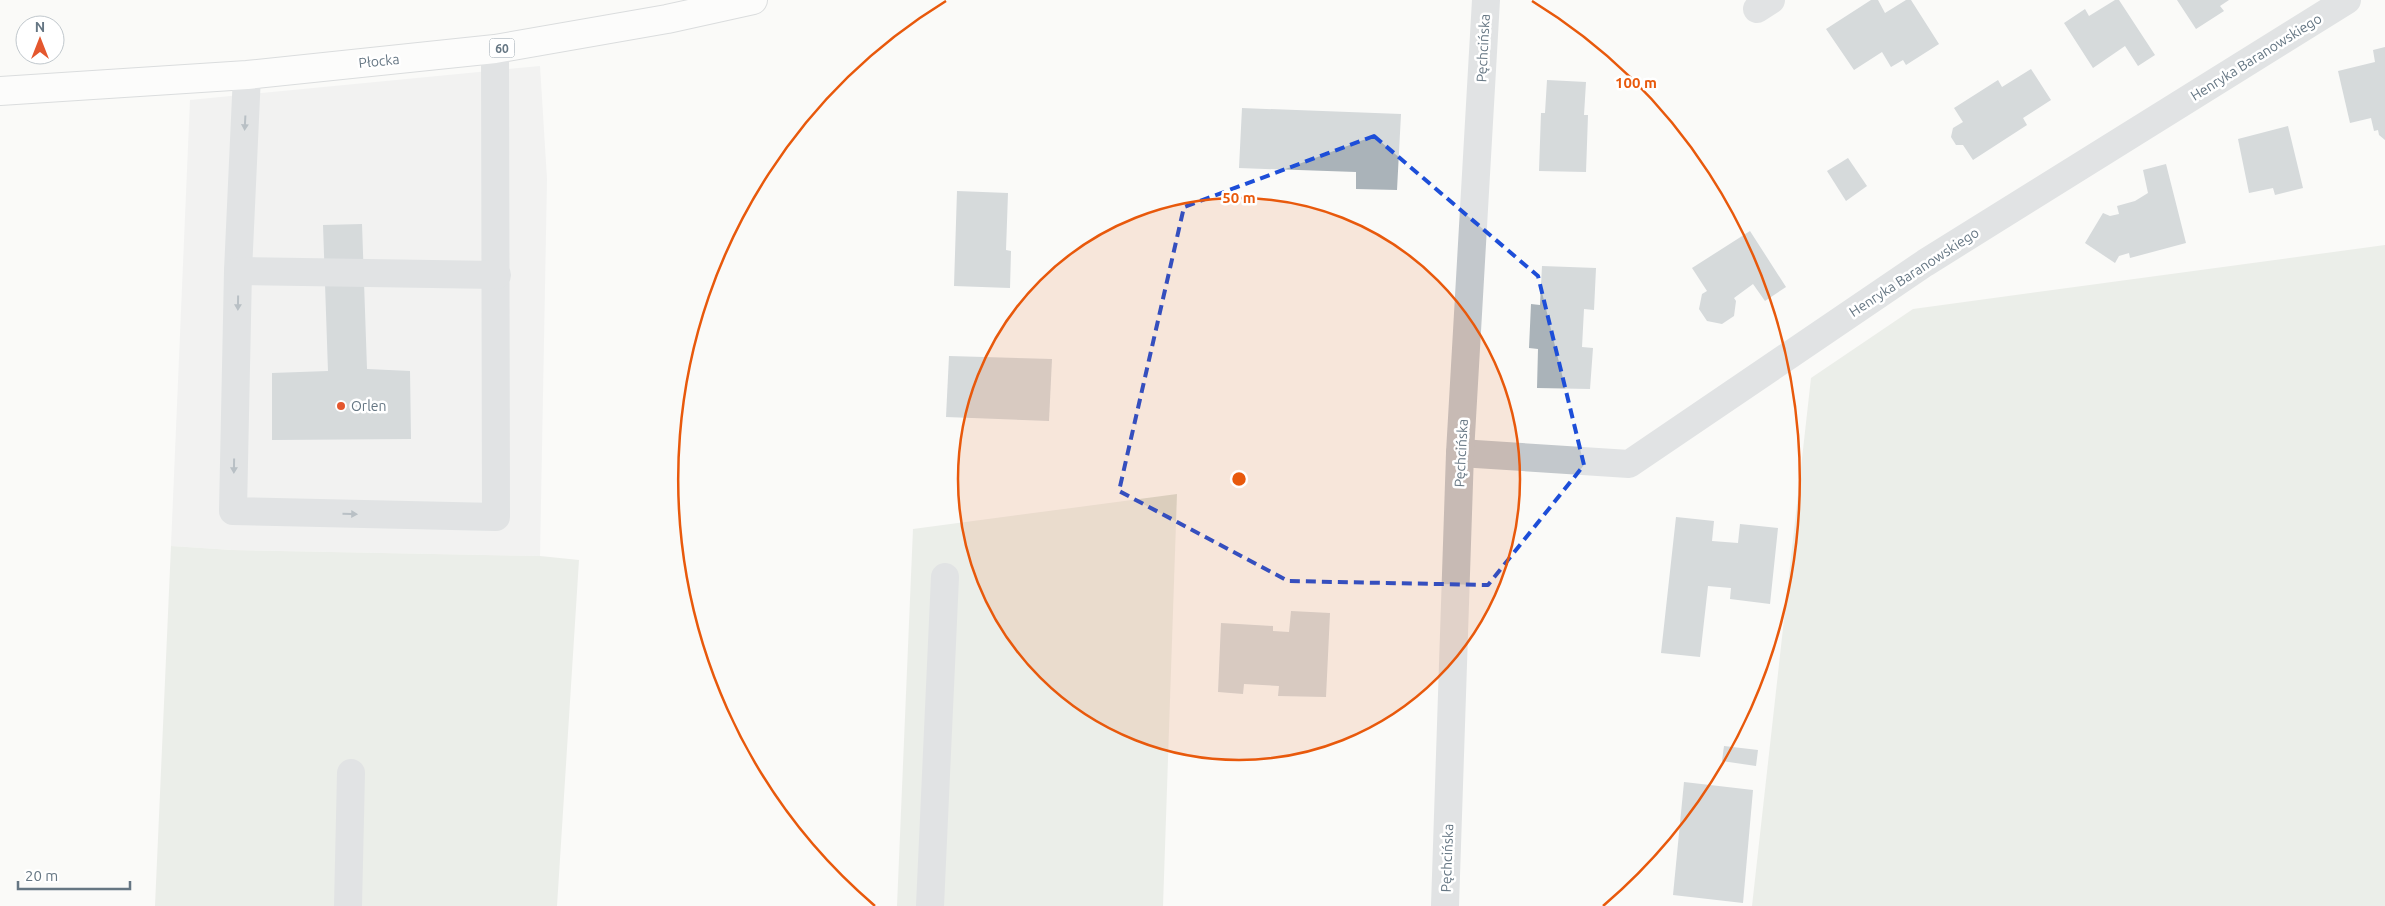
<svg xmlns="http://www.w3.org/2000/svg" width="2385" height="906" font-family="Ubuntu,sans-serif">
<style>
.built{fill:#e8e9e9}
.green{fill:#dadfd7}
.building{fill:#aab3b9}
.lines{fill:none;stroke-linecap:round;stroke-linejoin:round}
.major-casing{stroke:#b5babe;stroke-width:30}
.minor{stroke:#c3c8cc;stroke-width:28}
.major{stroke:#fff;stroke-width:28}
.oneway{fill:#6a7a87}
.marked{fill:none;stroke:#1d4ed8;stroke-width:4;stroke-dasharray:10 6;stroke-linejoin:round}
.ring{fill:none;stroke:#e8590c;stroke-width:2.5}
.poi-dot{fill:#e4572e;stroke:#fff;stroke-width:2}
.labels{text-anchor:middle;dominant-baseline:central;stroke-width:5;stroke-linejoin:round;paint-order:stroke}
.shield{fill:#fff;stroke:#939fa8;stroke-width:1}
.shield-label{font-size:12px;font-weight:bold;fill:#657683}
.street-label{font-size:14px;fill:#657683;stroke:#fff}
.poi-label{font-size:14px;fill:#657683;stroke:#fff;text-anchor:start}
.centre{fill:#e8590c;stroke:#fff;stroke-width:2.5}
.ring-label{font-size:15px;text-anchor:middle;font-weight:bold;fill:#e8590c;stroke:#fff;stroke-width:5;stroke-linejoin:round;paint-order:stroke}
</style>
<rect width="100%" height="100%" fill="#fafaf8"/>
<path class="built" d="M 540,66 L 547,179 L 540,556 L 232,550 L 171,546 L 190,100 Z"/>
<g class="green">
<path d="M 2385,245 L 2385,906 L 1752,906 L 1811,378 L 1913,309 Z"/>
<path d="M 1177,494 L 1163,906 L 897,906 L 913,529 Z"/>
<path d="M 171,546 L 232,550 L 540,556 L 579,560 L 557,906 L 155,906 Z"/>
</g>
<g class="building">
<path d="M 1871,0 L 1878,0 L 1885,13 L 1906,0 L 1911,0 L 1939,44 L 1906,65 L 1903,60 L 1891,67 L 1882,52 L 1854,70 L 1826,29 Z"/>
<path d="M 2115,0 L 2119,0 L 2155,55 L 2138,66 L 2125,46 L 2093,68 L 2064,23 L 2085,9 L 2089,16 Z"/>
<path d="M 2177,0 L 2229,0 L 2220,6 L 2224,11 L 2196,29 Z"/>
<path d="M 2385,47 L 2385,140 L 2379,135 L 2378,130 L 2374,131 L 2371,118 L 2350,123 L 2338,71 L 2375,62 L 2373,50 Z"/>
<path d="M 2031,69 L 2051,100 L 2023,118 L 2027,125 L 1973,160 L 1963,145 L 1956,145 L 1951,137 L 1953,128 L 1963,122 L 1954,108 L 1998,80 L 2002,87 Z"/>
<path d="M 1547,80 L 1586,82 L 1584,115 L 1588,115 L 1586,172 L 1539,171 L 1541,113 L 1545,113 Z"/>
<path d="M 1242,108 L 1401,114 L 1397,190 L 1356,189 L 1356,172 L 1239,168 Z"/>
<path d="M 2288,126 L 2303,188 L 2275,195 L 2273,188 L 2249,193 L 2238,139 Z"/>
<path d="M 1848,158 L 1867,186 L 1846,201 L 1827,171 Z"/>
<path d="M 2166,164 L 2186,243 L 2130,258 L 2129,253 L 2119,256 L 2115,263 L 2085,243 L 2103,213 L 2110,216 L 2119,214 L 2117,206 L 2135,201 L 2148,193 L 2143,170 Z"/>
<path d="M 957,191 L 1008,193 L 1006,250 L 1011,251 L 1010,288 L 954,286 Z"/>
<path d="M 362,224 L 367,369 L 410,371 L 411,439 L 272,440 L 272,373 L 328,371 L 323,225 Z"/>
<path d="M 1750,231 L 1786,287 L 1765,301 L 1753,284 L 1734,298 L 1736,301 L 1734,316 L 1722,324 L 1707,321 L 1699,309 L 1702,294 L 1707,291 L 1692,268 Z"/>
<path d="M 1542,266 L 1596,268 L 1594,310 L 1584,309 L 1582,347 L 1593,348 L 1590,389 L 1537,388 L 1538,349 L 1529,348 L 1531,304 L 1540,305 Z"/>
<path d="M 949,356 L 1052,359 L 1049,421 L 946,417 Z"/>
<path d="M 1676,517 L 1714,521 L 1712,541 L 1738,543 L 1740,524 L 1778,528 L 1770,604 L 1730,599 L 1731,588 L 1708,586 L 1700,657 L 1661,653 Z"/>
<path d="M 1291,611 L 1330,613 L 1326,697 L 1278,696 L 1279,686 L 1244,684 L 1243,694 L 1218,692 L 1221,623 L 1273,626 L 1273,631 L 1289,632 Z"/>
<path d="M 1724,746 L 1758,750 L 1756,766 L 1722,761 Z"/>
<path d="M 1684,782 L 1753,790 L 1743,903 L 1673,895 Z"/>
</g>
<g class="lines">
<defs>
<path id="major" d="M 0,91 L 247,75 L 495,49 L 667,19 L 753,0"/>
</defs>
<use href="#major" class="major-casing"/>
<g class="minor">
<path d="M 1757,9 L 1771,0"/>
<path d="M 247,75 L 238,271 L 233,511 L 496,517 L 495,49"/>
<path d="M 238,271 L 497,275"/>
<path d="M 1460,453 L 1629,464 L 1925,263 L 2347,0"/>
<path d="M 348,906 L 351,773"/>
<path d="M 930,906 L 945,577"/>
<path d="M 1445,906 L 1460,453 L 1486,0"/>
</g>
<use href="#major" class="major"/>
</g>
<defs><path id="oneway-solid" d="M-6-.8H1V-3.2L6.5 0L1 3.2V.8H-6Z" transform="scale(1.25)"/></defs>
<g class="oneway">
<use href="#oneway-solid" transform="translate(245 123) rotate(93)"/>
<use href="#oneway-solid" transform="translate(238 303) rotate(91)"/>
<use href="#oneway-solid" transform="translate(234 466) rotate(91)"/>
<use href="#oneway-solid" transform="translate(350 514) rotate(1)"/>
</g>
<path d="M0 0H2385V906H0ZM 1374,136 L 1538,276 L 1584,465 L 1488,585 L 1288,581 L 1119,491 L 1184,207 Z" fill="#fafaf8" fill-opacity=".55" fill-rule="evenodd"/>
<path class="marked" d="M 1374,136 L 1538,276 L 1584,465 L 1488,585 L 1288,581 L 1119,491 L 1184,207 Z"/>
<circle cx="1239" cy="479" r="281" fill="#e8590c" fill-opacity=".12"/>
<g class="ring">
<circle cx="1239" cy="479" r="281"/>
<path d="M875 906A561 561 0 0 1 946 1M1532 1A561 561 0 0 1 1603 906"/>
</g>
<circle class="poi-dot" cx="341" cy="406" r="5"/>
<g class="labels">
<rect class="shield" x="489.5" y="38.5" width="25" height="19" rx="4"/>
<g class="shield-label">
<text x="502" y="48">60</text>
</g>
<g class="street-label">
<text transform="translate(1483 48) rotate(-87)">Pęchcińska</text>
<text transform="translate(2256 57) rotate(-32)">Henryka Baranowskiego</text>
<text transform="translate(379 61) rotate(-6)">Płocka</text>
<text transform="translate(1914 272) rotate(-33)">Henryka Baranowskiego</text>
<text transform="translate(1461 453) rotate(-87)">Pęchcińska</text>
<text transform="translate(1447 858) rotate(-88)">Pęchcińska</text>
</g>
<g class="poi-label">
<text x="351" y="406">Orlen</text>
</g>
</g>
<circle cx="1239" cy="479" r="8" class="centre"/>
<g class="ring-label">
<text x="1636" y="88">100 m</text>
<text x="1239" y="203">50 m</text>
</g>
<g transform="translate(40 40)"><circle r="24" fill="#ffffff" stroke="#c1c8cd"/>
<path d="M0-4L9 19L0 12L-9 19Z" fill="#e4572e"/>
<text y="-8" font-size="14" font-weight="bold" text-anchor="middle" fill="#657683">N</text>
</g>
<path d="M18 881v8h112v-8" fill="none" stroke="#657683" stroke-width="2.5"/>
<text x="25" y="881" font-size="15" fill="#657683" stroke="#ffffff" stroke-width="4" paint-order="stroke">20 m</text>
</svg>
